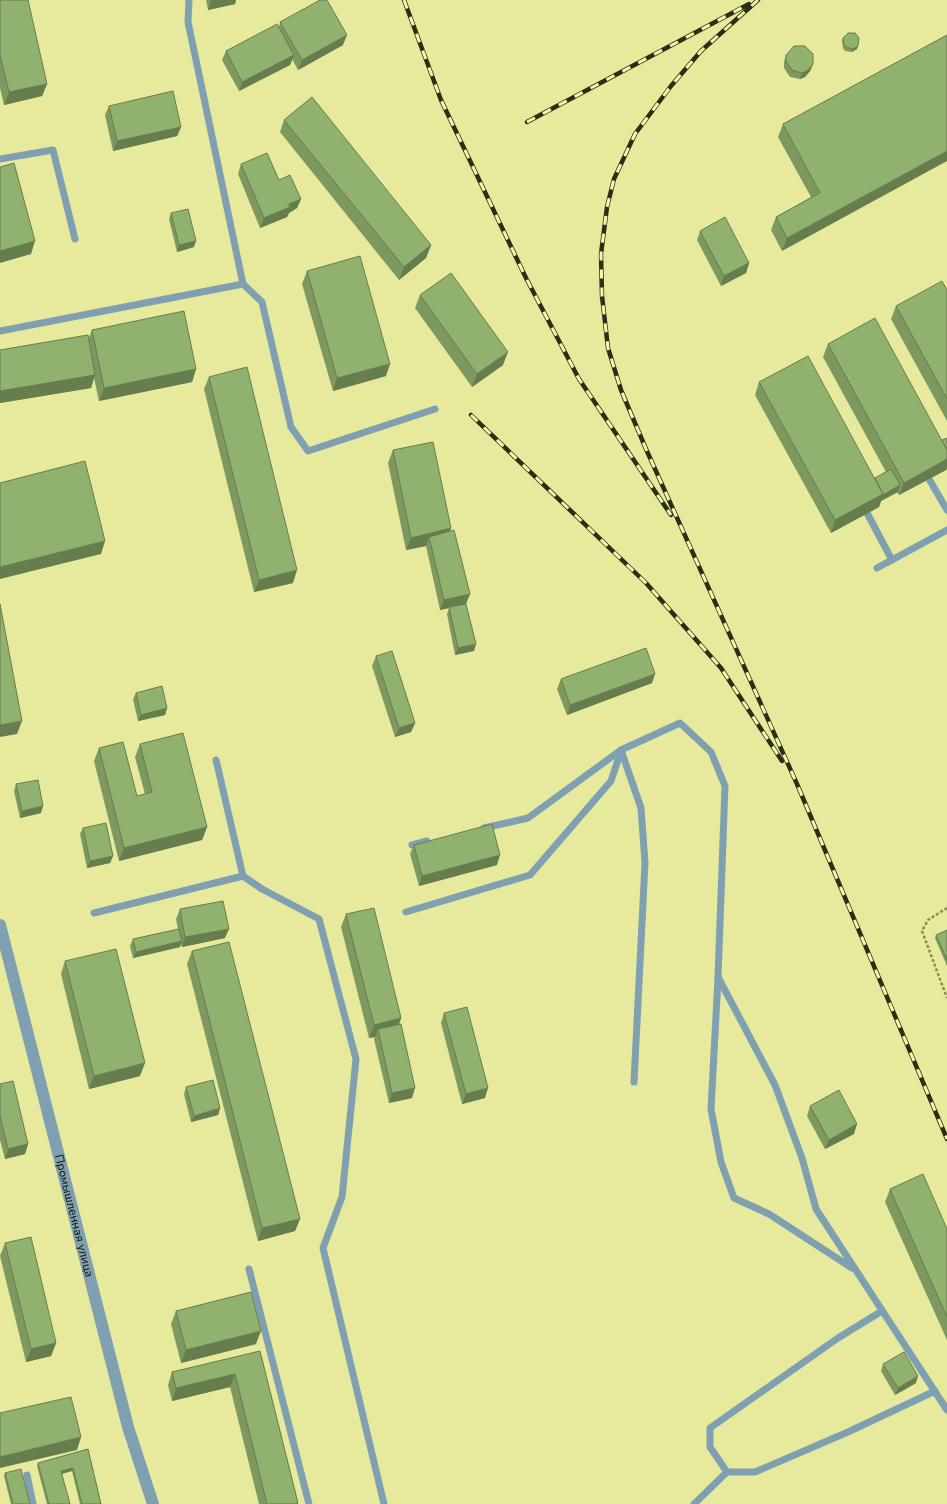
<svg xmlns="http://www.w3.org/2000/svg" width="947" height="1504" font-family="'Nunito Sans',sans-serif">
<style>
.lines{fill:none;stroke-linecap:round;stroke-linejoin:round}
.path{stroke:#8a8c5a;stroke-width:2.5;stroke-dasharray:3 2;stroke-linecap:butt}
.lane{stroke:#7fa0b1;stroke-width:7}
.street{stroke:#7fa0b1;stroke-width:12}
.rail-casing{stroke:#2d2d16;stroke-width:4.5}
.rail{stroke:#f4f8aa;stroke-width:3;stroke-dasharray:9;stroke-linecap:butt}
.wall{fill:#7d995f}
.shaded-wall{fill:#667d4e}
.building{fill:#91b26f;stroke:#667d4e}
.labels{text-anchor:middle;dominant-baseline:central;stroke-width:3.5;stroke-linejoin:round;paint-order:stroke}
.street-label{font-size:12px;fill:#0f0f00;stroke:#f4f8aa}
</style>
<rect width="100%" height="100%" fill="#e7ea9d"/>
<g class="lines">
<path class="path" d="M 947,908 L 928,920 L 922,931 L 947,998"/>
<g class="lane">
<path d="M 0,159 L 53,150 L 75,239"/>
<path d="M 243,284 L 262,302 L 291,427 L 308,451 L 435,409"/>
<path d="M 0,331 L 243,284 L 188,22 L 189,0"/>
<path d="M 929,479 L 947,510"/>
<path d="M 867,513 L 892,560"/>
<path d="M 877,568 L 947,530"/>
<path d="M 621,750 L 641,808 L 645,863 L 634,1082"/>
<path d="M 216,760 L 243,876"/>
<path d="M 484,828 L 528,818 L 621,750 L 680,723 L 711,752 L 725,786 L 718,977 L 775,1085 L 802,1158 L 816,1209 L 947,1410"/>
<path d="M 412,845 L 427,841"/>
<path d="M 406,912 L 530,875 L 611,781 L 621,751"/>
<path d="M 94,913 L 243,876 L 262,889 L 319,919 L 356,1059 L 342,1197 L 323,1248 L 384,1504"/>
<path d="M 718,978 L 711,1109 L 721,1162 L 734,1198 L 769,1214 L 852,1268"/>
<path d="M 249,1269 L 309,1504"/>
<path d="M 882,1311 L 838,1338 L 710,1428 L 710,1447 L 727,1472 L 755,1472 L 848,1432 L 935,1391"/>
<path d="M 27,1475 L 33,1504"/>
<path d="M 694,1504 L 727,1472"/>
</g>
<path class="street" id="s1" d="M 0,925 L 128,1427 L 153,1504"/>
<defs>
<g id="rail">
<path d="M 404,0 L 441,100 L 526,278 L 579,379 L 671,515"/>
<path d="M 758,0 L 701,51 L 671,86 L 635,134 L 614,179 L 607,207 L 601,254 L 602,296 L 608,348 L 621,390 L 646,449 L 797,784 L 947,1139"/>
<path d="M 527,122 L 749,4"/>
<path d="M 471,415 L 646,583 L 721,668 L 782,761"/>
</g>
</defs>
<use href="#rail" class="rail-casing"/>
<use href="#rail" class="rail"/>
</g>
<g class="wall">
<path d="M 0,0 L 47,84 L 42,96 L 4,105 L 0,88 Z"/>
<path d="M 206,0 L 236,0 L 235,4 L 208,10 Z"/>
<path d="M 280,22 L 343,45 L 298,70 L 292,59 L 290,65 L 239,91 L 222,60 L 226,51 L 279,27 Z"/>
<path d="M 947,35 L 782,251 L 771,230 L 776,217 L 811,197 L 778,137 L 783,124 Z"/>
<path d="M 843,38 L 857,49 L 852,52 L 845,51 L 843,48 L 842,41 Z"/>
<path d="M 786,55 L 813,64 L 810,71 L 805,77 L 800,79 L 790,77 L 784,68 L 784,62 Z"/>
<path d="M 109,106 L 181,127 L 177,136 L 113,151 L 105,115 Z"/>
<path d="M 284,120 L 431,245 L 426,258 L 399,280 L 280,132 Z"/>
<path d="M 241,164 L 279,180 L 301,199 L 297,208 L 289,213 L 287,217 L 260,228 L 238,174 Z"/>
<path d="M 171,213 L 194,247 L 177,252 L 169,219 Z"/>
<path d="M 700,231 L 749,263 L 746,273 L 721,286 L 697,240 Z"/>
<path d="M 307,271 L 386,376 L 333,391 L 302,284 Z"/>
<path d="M 947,290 L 947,421 L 891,319 L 896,306 Z"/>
<path d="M 420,295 L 503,365 L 472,387 L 415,308 Z"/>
<path d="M 92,330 L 196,369 L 192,382 L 99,401 L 94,378 L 91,388 L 0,403 L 0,350 L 89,338 Z"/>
<path d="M 828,344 L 942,440 L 947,438 L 947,468 L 946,470 L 899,495 L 897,492 L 881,501 L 879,507 L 831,533 L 755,395 L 759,382 L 875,478 L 886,472 L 823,357 Z"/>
<path d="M 209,377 L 293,583 L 254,592 L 204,389 Z"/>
<path d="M 393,450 L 451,528 L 450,531 L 466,604 L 455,606 L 474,651 L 455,655 L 447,614 L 449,608 L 440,610 L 426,546 L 406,550 L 388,463 Z"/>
<path d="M 376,656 L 415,723 L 411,732 L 395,737 L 372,666 Z"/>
<path d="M 561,679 L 652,683 L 567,715 L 557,689 Z"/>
<path d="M 136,693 L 167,708 L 165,715 L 138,721 L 133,699 Z"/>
<path d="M 140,744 L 207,827 L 202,840 L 119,861 L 94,761 L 99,748 L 137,796 L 145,794 L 135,757 Z"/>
<path d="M 16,784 L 41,813 L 20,818 L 14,791 Z"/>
<path d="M 83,828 L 113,856 L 110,863 L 87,868 L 80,834 Z"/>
<path d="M 414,845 L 497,865 L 419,886 L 410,854 Z"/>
<path d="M 180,909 L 225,938 L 182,947 L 181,944 L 180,947 L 133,958 L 130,946 L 133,939 L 178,929 L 176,919 Z"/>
<path d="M 346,914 L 401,1018 L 399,1024 L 412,1098 L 389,1103 L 374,1039 L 375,1037 L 369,1038 L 341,927 Z"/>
<path d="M 947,930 L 947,966 L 935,938 L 936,935 Z"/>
<path d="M 192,951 L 300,1219 L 295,1231 L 258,1241 L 187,964 Z"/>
<path d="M 65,961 L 140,1076 L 89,1089 L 61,974 Z"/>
<path d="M 444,1013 L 485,1098 L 462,1104 L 441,1023 Z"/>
<path d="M 0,1084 L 28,1144 L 25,1154 L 5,1159 L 0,1140 Z"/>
<path d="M 186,1087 L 220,1108 L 218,1115 L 191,1122 L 184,1094 Z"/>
<path d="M 810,1106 L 854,1134 L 825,1149 L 807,1116 Z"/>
<path d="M 890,1189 L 947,1229 L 947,1340 L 885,1202 Z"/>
<path d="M 5,1243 L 56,1343 L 51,1356 L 26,1362 L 0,1256 Z"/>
<path d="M 176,1311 L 256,1344 L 181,1363 L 171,1324 Z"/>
<path d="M 260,1351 L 298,1503 L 298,1504 L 259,1504 L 230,1387 L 172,1401 L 168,1385 L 172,1372 Z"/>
<path d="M 883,1364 L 916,1383 L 895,1395 L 881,1371 Z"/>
<path d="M 88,1449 L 101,1504 L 80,1504 L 72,1471 L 62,1474 L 70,1504 L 47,1504 L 37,1466 L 38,1463 Z"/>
<path d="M 5,1473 L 30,1504 L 11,1504 L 4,1476 Z"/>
</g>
<g class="shaded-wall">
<path d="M 211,0 L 236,0 L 235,4 L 208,10 Z"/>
<path d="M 347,35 L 343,45 L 298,70 L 302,60 Z"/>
<path d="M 858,46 L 857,49 L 852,52 L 853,49 Z"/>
<path d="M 294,55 L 290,65 L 239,91 L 242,82 Z"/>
<path d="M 813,64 L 810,71 L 805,77 L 800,79 L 802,73 Z"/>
<path d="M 47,84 L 42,96 L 4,105 L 9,92 Z"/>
<path d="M 181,127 L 177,136 L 113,151 L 117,141 Z"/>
<path d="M 947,151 L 947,161 L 782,251 L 787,238 Z"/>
<path d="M 301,199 L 297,208 L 289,213 L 287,217 L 260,228 L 264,218 L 289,204 Z"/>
<path d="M 35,241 L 31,254 L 0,263 L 0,251 Z"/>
<path d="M 196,241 L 194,247 L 177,252 L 179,245 Z"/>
<path d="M 431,245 L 426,258 L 399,280 L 404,267 Z"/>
<path d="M 749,263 L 746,273 L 721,286 L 724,276 Z"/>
<path d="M 508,352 L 503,365 L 472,387 L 477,374 Z"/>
<path d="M 390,364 L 386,376 L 333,391 L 337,378 Z"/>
<path d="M 196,369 L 192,382 L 99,401 L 104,388 Z"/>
<path d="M 95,375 L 91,388 L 0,403 L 0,391 Z"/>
<path d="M 947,459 L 947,468 L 946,470 L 899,495 L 904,483 Z"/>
<path d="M 900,485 L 898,492 L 881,501 L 879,507 L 831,533 L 835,520 L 883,494 Z"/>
<path d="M 451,528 L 446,541 L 429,537 L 426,546 L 406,550 L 411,538 Z"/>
<path d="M 105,541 L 101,554 L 0,579 L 0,567 Z"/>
<path d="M 297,570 L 293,583 L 254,592 L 259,580 Z"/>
<path d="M 470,594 L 466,604 L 440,610 L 444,600 Z"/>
<path d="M 476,644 L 474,651 L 455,655 L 458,648 Z"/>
<path d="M 655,674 L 652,683 L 567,715 L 570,705 Z"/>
<path d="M 167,708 L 165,715 L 138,721 L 141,715 Z"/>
<path d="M 22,721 L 17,734 L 0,737 L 0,725 Z"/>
<path d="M 415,723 L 411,732 L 395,737 L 399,728 Z"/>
<path d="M 43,806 L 41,813 L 20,818 L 22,811 Z"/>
<path d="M 207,827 L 202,840 L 119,861 L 124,848 Z"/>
<path d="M 500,855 L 497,865 L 419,886 L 422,876 Z"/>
<path d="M 113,856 L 110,863 L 87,868 L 90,861 Z"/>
<path d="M 229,929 L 225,938 L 182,947 L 185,937 Z"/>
<path d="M 182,941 L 180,947 L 133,958 L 136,952 Z"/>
<path d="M 401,1018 L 397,1031 L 378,1029 L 375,1037 L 369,1038 L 374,1025 Z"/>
<path d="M 145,1063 L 140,1076 L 89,1089 L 94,1076 Z"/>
<path d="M 415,1088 L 412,1098 L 389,1103 L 392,1093 Z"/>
<path d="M 488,1088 L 485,1098 L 462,1104 L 466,1094 Z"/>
<path d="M 220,1108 L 218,1115 L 191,1122 L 194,1116 Z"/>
<path d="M 857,1124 L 854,1134 L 825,1149 L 829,1140 Z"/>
<path d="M 28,1144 L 25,1154 L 5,1159 L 8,1149 Z"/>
<path d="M 300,1219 L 295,1231 L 258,1241 L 262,1228 Z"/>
<path d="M 261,1331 L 256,1344 L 181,1363 L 186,1350 Z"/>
<path d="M 56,1343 L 51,1356 L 26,1362 L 31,1349 Z"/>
<path d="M 235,1374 L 230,1387 L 172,1401 L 176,1388 Z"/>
<path d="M 918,1376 L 916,1383 L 895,1395 L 898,1388 Z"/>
<path d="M 81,1437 L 77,1450 L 0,1468 L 0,1457 Z"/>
<path d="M 73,1468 L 72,1471 L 60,1474 L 61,1471 Z"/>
</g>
<g class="building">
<path d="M 0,0 L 28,0 L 47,84 L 9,92 L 0,55 Z"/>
<path d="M 320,0 L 327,0 L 347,35 L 302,60 L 280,22 Z"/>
<path d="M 277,24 L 294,55 L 242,82 L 226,51 Z"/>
<path d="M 848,33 L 855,33 L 859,38 L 858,46 L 853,49 L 846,47 L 844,44 L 843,38 Z"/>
<path d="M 947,35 L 947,151 L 787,238 L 776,217 L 820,193 L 783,124 Z"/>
<path d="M 794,46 L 805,46 L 813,54 L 813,64 L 807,71 L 802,73 L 792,70 L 786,61 L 786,55 Z"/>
<path d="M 173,91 L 181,127 L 117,141 L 109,106 Z"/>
<path d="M 312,97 L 431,245 L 404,267 L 284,120 Z"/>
<path d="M 267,153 L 279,180 L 290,175 L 301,199 L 289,204 L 290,207 L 264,218 L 241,164 Z"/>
<path d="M 14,163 L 35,241 L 0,251 L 0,167 Z"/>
<path d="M 188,209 L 196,241 L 179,245 L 171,213 Z"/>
<path d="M 725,217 L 749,263 L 724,276 L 700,231 Z"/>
<path d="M 360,256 L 390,364 L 337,378 L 307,271 Z"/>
<path d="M 451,273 L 508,352 L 477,374 L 420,295 Z"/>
<path d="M 942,281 L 947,290 L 947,399 L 896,306 Z"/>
<path d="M 184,311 L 196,369 L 104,388 L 92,330 Z"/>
<path d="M 875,318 L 947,450 L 947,459 L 904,483 L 828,344 Z"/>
<path d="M 88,335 L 95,375 L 0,391 L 0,350 Z"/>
<path d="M 808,356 L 883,494 L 835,520 L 759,382 Z"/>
<path d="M 247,367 L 297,570 L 259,580 L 209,377 Z"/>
<path d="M 947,438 L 947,450 L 942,440 Z"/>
<path d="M 433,442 L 451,528 L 411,538 L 393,450 Z"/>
<path d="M 85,461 L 105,541 L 0,567 L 0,483 Z"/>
<path d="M 891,469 L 900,485 L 883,495 L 883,494 L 875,478 Z"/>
<path d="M 454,530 L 470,594 L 444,600 L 429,537 Z"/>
<path d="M 0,604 L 22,721 L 0,725 Z"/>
<path d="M 466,604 L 476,644 L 458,648 L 449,607 Z"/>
<path d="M 646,648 L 655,674 L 570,705 L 561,679 Z"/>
<path d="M 392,651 L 415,723 L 399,728 L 376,656 Z"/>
<path d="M 162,686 L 167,708 L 141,715 L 136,693 Z"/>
<path d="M 183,733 L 207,827 L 124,848 L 99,748 L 123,742 L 137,796 L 152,792 L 140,744 Z"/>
<path d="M 38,780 L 43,806 L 22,811 L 16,784 Z"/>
<path d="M 106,823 L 113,856 L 90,861 L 83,828 Z"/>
<path d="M 492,824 L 500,855 L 422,876 L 414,845 Z"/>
<path d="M 223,901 L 229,929 L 185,937 L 180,909 Z"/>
<path d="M 374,908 L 401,1018 L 374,1025 L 346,914 Z"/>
<path d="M 179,929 L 182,941 L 136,952 L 133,939 Z"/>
<path d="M 947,930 L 947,960 L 936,935 Z"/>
<path d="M 229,942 L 300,1219 L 262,1228 L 192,951 Z"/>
<path d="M 116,949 L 145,1063 L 94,1076 L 65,961 Z"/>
<path d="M 467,1007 L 488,1088 L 466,1094 L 444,1013 Z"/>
<path d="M 401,1024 L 415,1088 L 392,1093 L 378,1029 Z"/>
<path d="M 213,1080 L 220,1108 L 194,1116 L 186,1087 Z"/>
<path d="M 13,1081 L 28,1144 L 8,1149 L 0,1116 L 0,1084 Z"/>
<path d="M 839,1090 L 857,1124 L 829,1140 L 810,1106 Z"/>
<path d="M 923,1174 L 947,1229 L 947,1317 L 890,1189 Z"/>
<path d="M 31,1237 L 56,1343 L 31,1349 L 5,1243 Z"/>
<path d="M 251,1292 L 261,1331 L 186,1350 L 176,1311 Z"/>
<path d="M 260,1351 L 298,1503 L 295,1504 L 267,1504 L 235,1374 L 176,1388 L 172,1372 Z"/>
<path d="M 904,1352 L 918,1376 L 898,1388 L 883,1364 Z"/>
<path d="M 71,1397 L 81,1437 L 0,1457 L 0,1413 Z"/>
<path d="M 88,1449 L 101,1504 L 82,1504 L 73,1468 L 61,1471 L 70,1504 L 49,1504 L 38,1463 Z"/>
<path d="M 21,1469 L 30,1504 L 13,1504 L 5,1473 Z"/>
</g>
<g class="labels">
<g class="street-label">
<text stroke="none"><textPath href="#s1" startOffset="300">Промышленная улица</textPath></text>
</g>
</g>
</svg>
